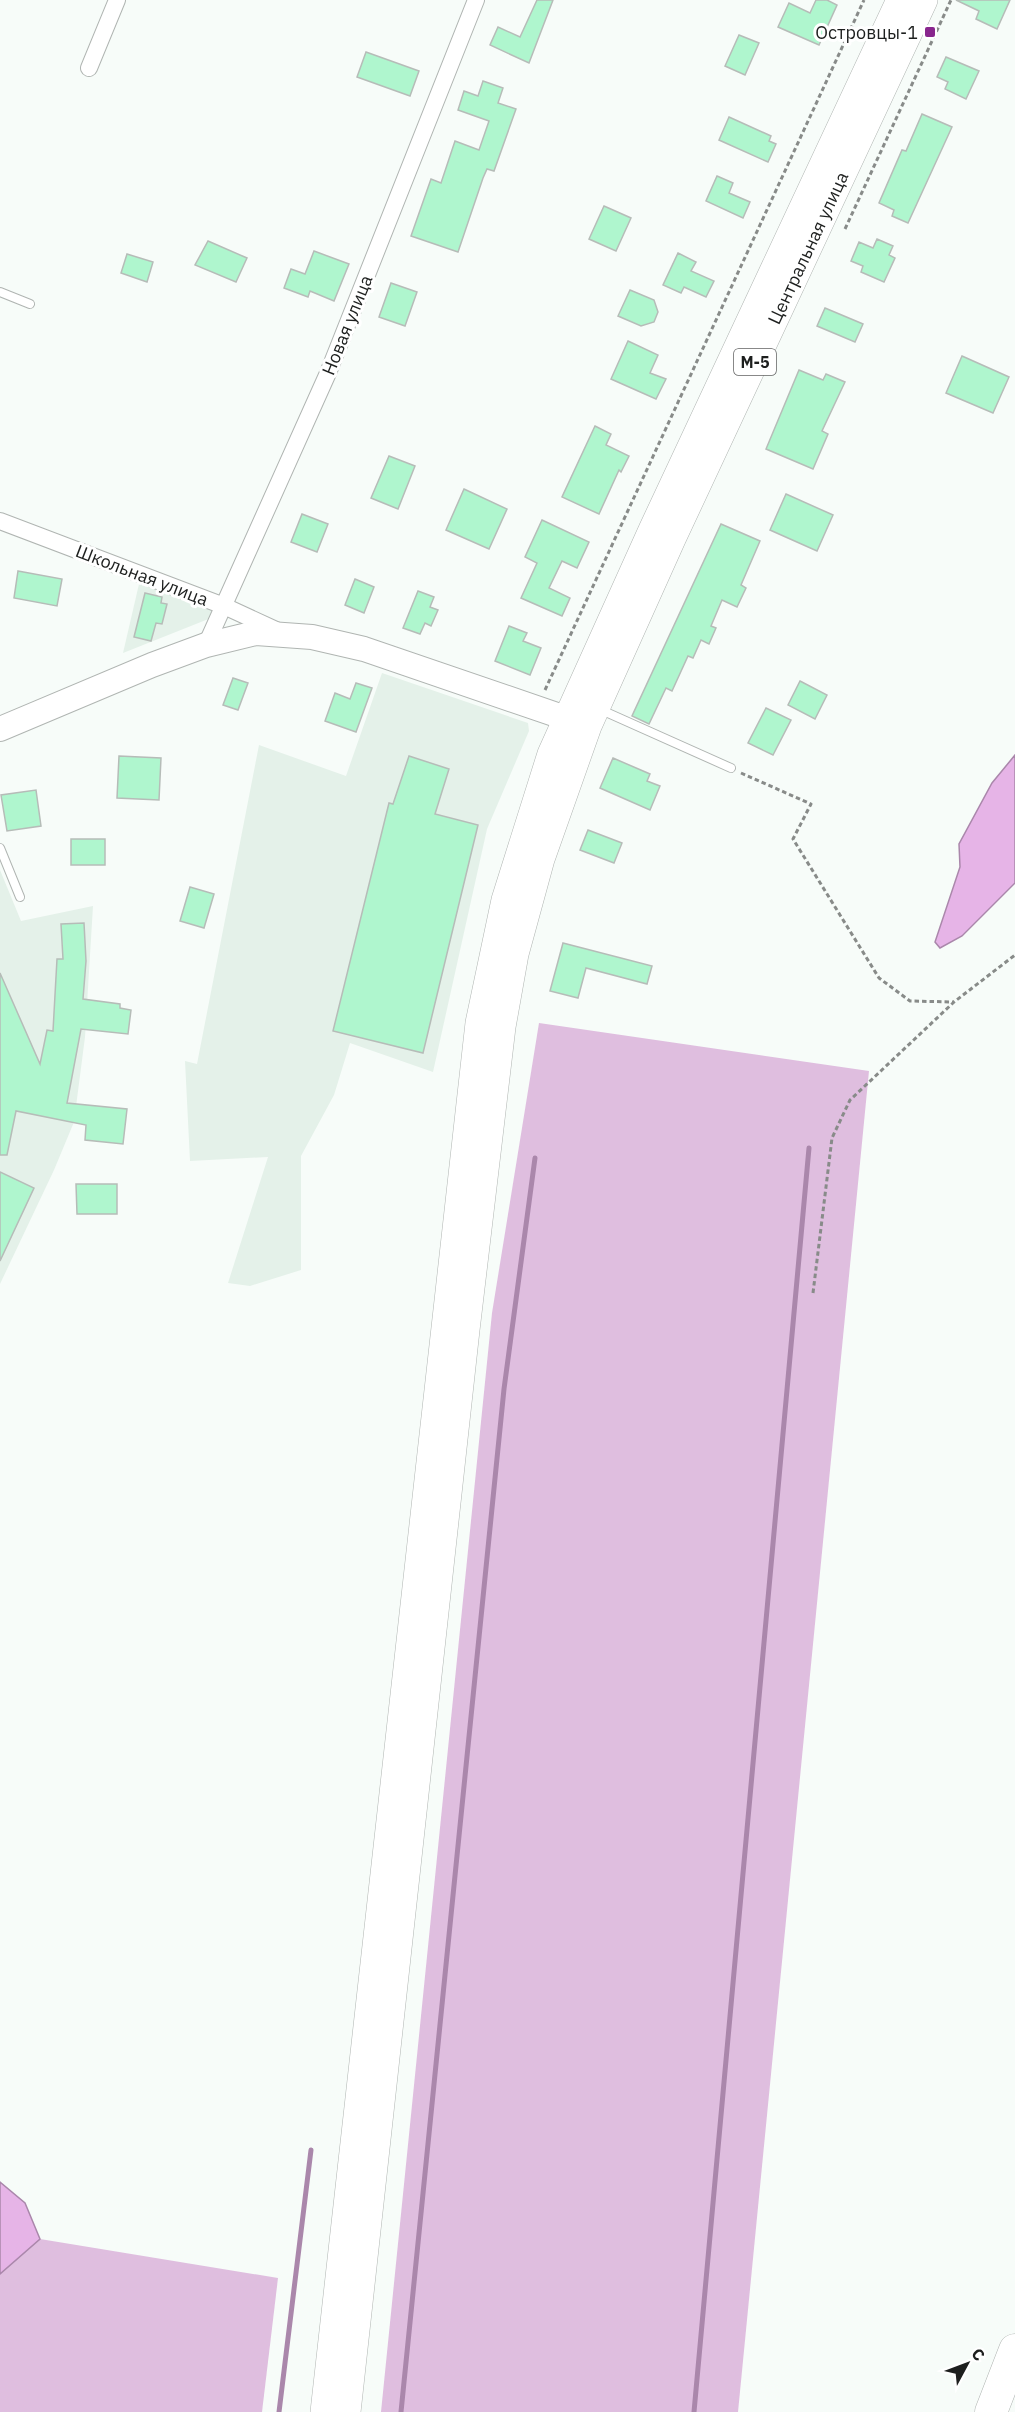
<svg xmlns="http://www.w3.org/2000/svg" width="1015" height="2412" font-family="'IBM Plex Sans',sans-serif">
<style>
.built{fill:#e4f1e9}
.green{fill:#dfbedf}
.water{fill:#e6b4e7;stroke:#aa87ab;stroke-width:1.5}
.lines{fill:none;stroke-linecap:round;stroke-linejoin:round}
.stream{stroke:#aa87ab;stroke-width:5}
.building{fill:#aff6ce;stroke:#b6bcb8;stroke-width:1.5}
.lane-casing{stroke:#b0b5b2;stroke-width:10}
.street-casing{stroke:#b0b5b2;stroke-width:18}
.secondary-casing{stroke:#b0b5b2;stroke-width:26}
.primary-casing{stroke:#b0b5b2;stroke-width:28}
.highway-casing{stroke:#b0b5b2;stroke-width:33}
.path{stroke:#888b89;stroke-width:3;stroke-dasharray:4.5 3;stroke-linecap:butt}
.lane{stroke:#fff;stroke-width:8}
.street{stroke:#fff;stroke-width:16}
.secondary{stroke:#fff;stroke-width:24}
.primary{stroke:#fff;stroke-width:27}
.highway{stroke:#fff;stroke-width:32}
.poi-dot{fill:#89268e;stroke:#fff;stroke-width:2}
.labels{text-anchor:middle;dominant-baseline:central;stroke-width:6;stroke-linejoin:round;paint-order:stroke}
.shield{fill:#fff;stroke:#616262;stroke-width:1.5}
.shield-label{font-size:16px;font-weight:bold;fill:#1d1f1e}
.poi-label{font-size:18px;fill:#1d1f1e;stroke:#fff;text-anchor:end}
.street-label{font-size:18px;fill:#1d1f1e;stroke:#fff}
</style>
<rect width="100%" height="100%" fill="#f7fcf9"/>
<g class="built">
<path d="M 139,584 L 214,610 L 211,618 L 123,653 Z"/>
<path d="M 382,673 L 528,723 L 529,731 L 487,829 L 433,1072 L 350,1043 L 334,1095 L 301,1156 L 301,1270 L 250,1286 L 228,1283 L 268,1157 L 190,1161 L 185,1061 L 197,1064 L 259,745 L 346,776 Z"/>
<path d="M 0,870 L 21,921 L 93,906 L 85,1037 L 74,1122 L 54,1170 L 0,1284 Z"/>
</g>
<g class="green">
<path d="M 539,1023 L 869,1071 L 738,2412 L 381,2412 L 492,1313 Z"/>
<path d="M 40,2239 L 278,2278 L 262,2412 L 0,2412 L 0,2274 Z"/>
</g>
<g class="water">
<path d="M 1015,755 L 1015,883 L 962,936 L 940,948 L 935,942 L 960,867 L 959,844 L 992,783 Z"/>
<path d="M 0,2182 L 25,2203 L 40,2239 L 0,2274 Z"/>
</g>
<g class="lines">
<g class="stream">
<path d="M 279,2412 L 311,2150"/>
<path d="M 401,2412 L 504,1389 L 535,1158"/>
<path d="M 694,2412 L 809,1148"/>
</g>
</g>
<g class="building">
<path d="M 537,0 L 553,0 L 529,63 L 490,45 L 498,27 L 520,37 Z"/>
<path d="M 816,0 L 827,0 L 837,5 L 819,45 L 778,27 L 789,3 L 810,13 Z"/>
<path d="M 956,0 L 1010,0 L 997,29 L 976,19 L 979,11 Z"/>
<path d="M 739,35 L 759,43 L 745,75 L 725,66 Z"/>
<path d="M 366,52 L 419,71 L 410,96 L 357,77 Z"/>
<path d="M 946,57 L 979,71 L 966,99 L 945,89 L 948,82 L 937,77 Z"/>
<path d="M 483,81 L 503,88 L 498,103 L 516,109 L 494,171 L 487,169 L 483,178 L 458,252 L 411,236 L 431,179 L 441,183 L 455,141 L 479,150 L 489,121 L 458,110 L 464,91 L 478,96 Z"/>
<path d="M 922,114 L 952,127 L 908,223 L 892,216 L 894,210 L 879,203 L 902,150 L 906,151 Z"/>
<path d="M 729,117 L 771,136 L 769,141 L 776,144 L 768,162 L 719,140 Z"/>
<path d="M 717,176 L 733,183 L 729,193 L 750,202 L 743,218 L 706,201 Z"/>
<path d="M 604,206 L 631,218 L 616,251 L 589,239 Z"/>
<path d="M 877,239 L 893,246 L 889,255 L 895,258 L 884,282 L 861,272 L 863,266 L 851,261 L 859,242 L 873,248 Z"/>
<path d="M 208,241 L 247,258 L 236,282 L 195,265 Z"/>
<path d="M 314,251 L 349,264 L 334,301 L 310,291 L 308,297 L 284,288 L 291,269 L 305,274 Z"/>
<path d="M 678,253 L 696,262 L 691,271 L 714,281 L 706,297 L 684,287 L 681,293 L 663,285 Z"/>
<path d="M 127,254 L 153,262 L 147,282 L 121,273 Z"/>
<path d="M 391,283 L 417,292 L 405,326 L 379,317 Z"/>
<path d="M 630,290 L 654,300 L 658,312 L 654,322 L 641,326 L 618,316 Z"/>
<path d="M 825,308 L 863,324 L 855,342 L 817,326 Z"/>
<path d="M 628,341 L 658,355 L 650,373 L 666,379 L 656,399 L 611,379 Z"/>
<path d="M 962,356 L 1009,377 L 993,413 L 946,393 Z"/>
<path d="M 799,370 L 823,380 L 826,374 L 845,382 L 822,431 L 828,434 L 813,469 L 766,449 Z"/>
<path d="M 595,426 L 611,434 L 606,445 L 629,456 L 621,472 L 619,470 L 599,514 L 562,497 Z"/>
<path d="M 389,456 L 415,466 L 398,509 L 371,498 Z"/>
<path d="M 464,489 L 507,509 L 489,549 L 446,530 Z"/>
<path d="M 786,494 L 833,515 L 817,551 L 770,530 Z"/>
<path d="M 302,514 L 328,524 L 317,552 L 291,542 Z"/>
<path d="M 542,520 L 589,542 L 577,568 L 562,561 L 549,588 L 570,598 L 562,616 L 521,598 L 537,563 L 525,557 Z"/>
<path d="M 721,524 L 760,541 L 741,585 L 746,588 L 737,607 L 722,600 L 711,626 L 716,628 L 709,644 L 701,640 L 693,658 L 688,656 L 672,691 L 666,688 L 649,724 L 632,716 Z"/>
<path d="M 18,571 L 62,579 L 57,606 L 14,598 Z"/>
<path d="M 355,579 L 374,587 L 364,613 L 345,605 Z"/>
<path d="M 418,591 L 434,597 L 430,607 L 438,610 L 431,626 L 425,623 L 420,634 L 403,628 Z"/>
<path d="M 145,593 L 162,597 L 161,603 L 167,604 L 162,624 L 156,623 L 151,641 L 134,637 Z"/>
<path d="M 509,626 L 527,633 L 523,641 L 541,648 L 530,675 L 495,661 Z"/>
<path d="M 233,678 L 248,683 L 238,710 L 223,705 Z"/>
<path d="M 800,681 L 827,695 L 815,719 L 788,705 Z"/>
<path d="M 356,683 L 372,688 L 356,732 L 325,721 L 335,693 L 350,699 Z"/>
<path d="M 766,708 L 791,720 L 773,755 L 748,743 Z"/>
<path d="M 119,756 L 161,758 L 159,800 L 117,798 Z"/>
<path d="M 409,756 L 449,769 L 435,814 L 478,825 L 423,1053 L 333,1031 L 389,803 L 393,804 Z"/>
<path d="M 613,758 L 650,774 L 647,781 L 660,786 L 650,810 L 600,788 Z"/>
<path d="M 36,790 L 41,826 L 7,831 L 1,795 Z"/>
<path d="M 588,830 L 622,843 L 614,863 L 580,850 Z"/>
<rect x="71" y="839" width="34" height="26"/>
<path d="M 190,887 L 214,894 L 204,928 L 180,921 Z"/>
<path d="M 84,923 L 86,961 L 83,999 L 120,1004 L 120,1008 L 131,1010 L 128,1034 L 81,1029 L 67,1103 L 127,1109 L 123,1144 L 85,1140 L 86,1125 L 16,1111 L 7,1155 L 0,1155 L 0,973 L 40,1064 L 47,1030 L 53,1031 L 57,959 L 63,959 L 61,924 Z"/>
<path d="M 563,943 L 652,966 L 647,984 L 586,968 L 578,998 L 550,991 Z"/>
<path d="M 0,1172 L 34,1188 L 0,1261 Z"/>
<path d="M 76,1184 L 117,1184 L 117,1214 L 77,1214 Z"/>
</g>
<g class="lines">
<defs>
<g id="lane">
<path d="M 0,292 L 30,304"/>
<path d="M 599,709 L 731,768"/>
<path d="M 0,848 L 20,897"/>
</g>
<g id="street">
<path d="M 89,68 L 117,0"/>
<path d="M 0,521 L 224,606 L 276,630"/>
<path d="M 206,645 L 328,373 L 476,0"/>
</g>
<path id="secondary" d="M 0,729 L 152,665 L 206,645 L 256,633 L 312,637 L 364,649 L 586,725"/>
<g id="primary">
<path d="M 324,2412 L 479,1023 L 505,900 L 551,754 L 652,530 L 900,0"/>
<path d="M 347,2412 L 466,1330 L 502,1027 L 515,954 L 541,859 L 588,726 L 672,539 L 924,0"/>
</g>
<path id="highway" d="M 991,2412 L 1015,2350"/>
</defs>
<use href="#lane" class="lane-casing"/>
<use href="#street" class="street-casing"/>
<use href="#secondary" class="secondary-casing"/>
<use href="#primary" class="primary-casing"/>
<use href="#highway" class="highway-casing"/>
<g class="path">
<path d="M 845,229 L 951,0"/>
<path d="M 545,690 L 864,0"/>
<path d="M 741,773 L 811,804 L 793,839 L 879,978 L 910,1001 L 954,1002"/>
<path d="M 813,1293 L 832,1138 L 850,1100 L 954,1002 L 1015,955"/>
</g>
<use href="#lane" class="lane"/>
<use href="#street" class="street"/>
<use href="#secondary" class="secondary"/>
<use href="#primary" class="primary"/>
<use href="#highway" class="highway"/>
</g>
<rect class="poi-dot" x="924" y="26" width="12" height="12" rx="3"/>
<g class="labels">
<rect class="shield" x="734" y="349" width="42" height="26" rx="4.5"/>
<g class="shield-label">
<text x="755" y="362">М-5</text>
</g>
<g class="poi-label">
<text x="918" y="32">Островцы-1</text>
</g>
<g class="street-label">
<text transform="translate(808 248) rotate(-65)">Центральная улица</text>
<text transform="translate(347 325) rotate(-68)">Новая улица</text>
<text transform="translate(142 575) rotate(21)">Школьная улица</text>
</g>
</g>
<g transform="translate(967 2364) rotate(49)" stroke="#ffffff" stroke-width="4.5" paint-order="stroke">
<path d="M0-4.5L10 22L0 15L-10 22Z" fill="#1d1f1e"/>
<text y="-9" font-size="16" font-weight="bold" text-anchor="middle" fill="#1d1f1e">С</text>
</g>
</svg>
